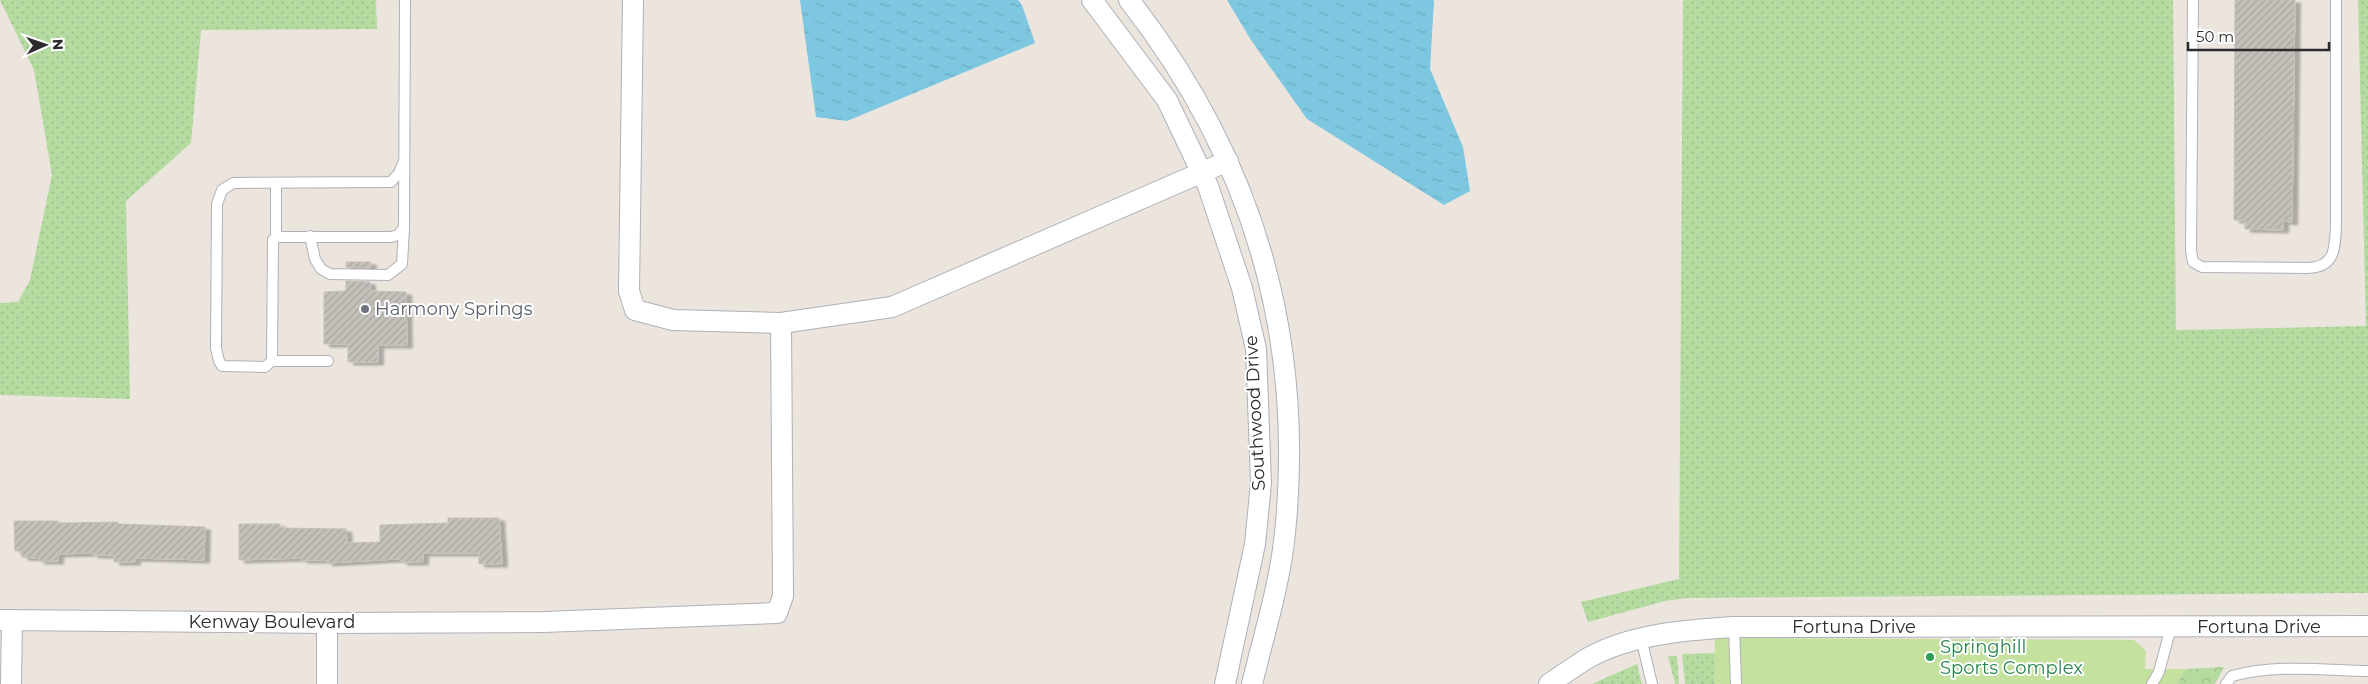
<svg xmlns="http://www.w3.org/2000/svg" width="2368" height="684" font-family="Montserrat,sans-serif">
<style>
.green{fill:url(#green-dots)}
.forest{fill:url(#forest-crowns)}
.pitch{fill:#c5e19e}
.water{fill:url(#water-ripples)}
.building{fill:url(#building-hatch);stroke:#c6c1b8;filter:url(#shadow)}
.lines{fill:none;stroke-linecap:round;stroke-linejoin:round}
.lane-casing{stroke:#afb0b9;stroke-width:12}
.street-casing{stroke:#afb0b9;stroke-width:22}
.lane{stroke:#fff;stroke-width:10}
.street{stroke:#fff;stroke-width:20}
.worship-dot{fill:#6b7280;stroke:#fff;stroke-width:2}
.leisure-dot{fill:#2e9e5b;stroke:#fff;stroke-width:2}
.labels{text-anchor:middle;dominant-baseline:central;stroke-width:4;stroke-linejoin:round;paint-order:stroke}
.worship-label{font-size:18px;fill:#5b616d;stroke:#fff;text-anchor:start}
.street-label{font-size:18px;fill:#2b2b2b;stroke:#fff}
.leisure-label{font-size:18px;fill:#27864d;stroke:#fff;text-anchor:start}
</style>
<defs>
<pattern id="green-dots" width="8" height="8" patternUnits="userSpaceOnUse" patternTransform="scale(1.25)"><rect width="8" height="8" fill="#b5dba1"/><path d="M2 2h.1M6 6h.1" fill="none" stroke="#9cbc8b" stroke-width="1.8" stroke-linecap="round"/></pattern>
<pattern id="forest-crowns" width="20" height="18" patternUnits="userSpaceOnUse" patternTransform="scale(1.25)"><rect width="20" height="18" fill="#b5dba1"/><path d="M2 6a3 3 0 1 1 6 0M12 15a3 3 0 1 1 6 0" fill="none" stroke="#9cbc8b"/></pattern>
<pattern id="water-ripples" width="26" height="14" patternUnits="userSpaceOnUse" patternTransform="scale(1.25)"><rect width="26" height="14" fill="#7dc7e1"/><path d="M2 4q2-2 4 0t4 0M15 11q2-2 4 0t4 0" fill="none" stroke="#6cabc1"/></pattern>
<pattern id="building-hatch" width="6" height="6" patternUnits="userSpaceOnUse" patternTransform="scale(1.25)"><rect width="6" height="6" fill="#c4c0ba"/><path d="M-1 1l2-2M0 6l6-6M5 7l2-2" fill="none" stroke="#a9a5a0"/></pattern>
<filter id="shadow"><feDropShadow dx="5.5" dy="3" stdDeviation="1" flood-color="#0004"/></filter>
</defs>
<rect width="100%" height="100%" fill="#ebe5de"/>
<g class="green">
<path d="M 0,0 L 376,0 L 377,29 L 201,30 L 191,143 L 126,201 L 130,399 L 0,395 L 0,303 L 18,302 L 30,280 L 52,175 L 34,70 Z"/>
<path d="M 1683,0 L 2173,0 L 2176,330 L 2366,326 L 2358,0 L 2368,0 L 2368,593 L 1687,598 L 1665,601 L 1588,622 L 1581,602 L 1679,579 Z"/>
<path d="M 1725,653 L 1726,684 L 1685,684 L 1682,654 Z"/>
<path d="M 1668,656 L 1677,656 L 1679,684 L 1675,684 Z"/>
<path d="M 1637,664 L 1642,684 L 1592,684 Z"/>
</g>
<path class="forest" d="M 2224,667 L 2215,684 L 2177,684 L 2185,669 Z"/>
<path class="pitch" d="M 1715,638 L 2134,640 L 2146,651 L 2145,669 L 2185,669 L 2177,684 L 1714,684 Z"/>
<g class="water">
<path d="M 800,0 L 1018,0 L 1022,5 L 1035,43 L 847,121 L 816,117 Z"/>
<path d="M 1227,0 L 1434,0 L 1430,69 L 1463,147 L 1470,191 L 1444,205 L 1307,119 L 1251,40 Z"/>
</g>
<g class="building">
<path d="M 2235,0 L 2295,0 L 2292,222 L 2283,221 L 2283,230 L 2245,229 L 2245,220 L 2234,220 Z"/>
<path d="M 346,262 L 371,262 L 370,268 L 346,267 Z"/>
<path d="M 346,281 L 370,282 L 370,291 L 406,292 L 407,345 L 378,345 L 378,362 L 348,362 L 348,344 L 324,344 L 324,292 L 346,291 Z"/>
<path d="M 448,518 L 499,518 L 502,564 L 479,564 L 479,553 L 423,553 L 423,562 L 402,562 L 402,560 L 397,559 L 327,563 L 327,560 L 302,560 L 302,558 L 239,560 L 239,524 L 280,524 L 280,528 L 346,529 L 347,543 L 380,542 L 380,525 L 448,523 Z"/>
<path d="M 14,521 L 58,521 L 58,523 L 118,522 L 118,524 L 205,527 L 204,560 L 135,558 L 135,562 L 114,562 L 114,555 L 93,555 L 93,553 L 58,554 L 58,561 L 39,561 L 39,558 L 22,557 L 22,551 L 15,551 Z"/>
</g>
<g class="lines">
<defs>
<g id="lane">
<path d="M 2193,0 L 2191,251 L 2193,262 L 2202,267 L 2308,268 C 2336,267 2335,247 2336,225 L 2336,0"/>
<path d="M 404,161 L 399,173 L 391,182 L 233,183 L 222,190 L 217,204 L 216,348 L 219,361 L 222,366 L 265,367 L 272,361 L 273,240 L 276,237 L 391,237 L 398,235 L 404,228 L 405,0"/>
<path d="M 310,236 L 315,259 L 321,269 L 330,274 L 388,275 L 402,264 L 404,228"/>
<path d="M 276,237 L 276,183"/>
<path d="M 272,361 L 328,361"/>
<path d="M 1734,627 L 1736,684"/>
<path d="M 1641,638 L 1652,684"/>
<path d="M 2152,684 L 2159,672 L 2171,627"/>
<path d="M 2226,684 L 2232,676 C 2275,664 2324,670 2368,671"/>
</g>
<g id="street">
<path d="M 633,0 L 629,291 L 635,310 L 673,320 L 781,323 L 892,307 L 1228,161"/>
<path d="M 1092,0 L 1167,100 L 1208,186 L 1242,288 L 1256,349 L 1261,483 L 1255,544 L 1225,684"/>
<path d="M 1129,0 C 1252,157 1305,334 1285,533 C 1280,584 1264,634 1252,684"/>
<path d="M 0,620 L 327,623 L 544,622 L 777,613 L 783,596 L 781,323"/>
<path d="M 327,623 L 327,684"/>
<path d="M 11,684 L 12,620"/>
<path d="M 1549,684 C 1562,675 1575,666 1588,658 C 1631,634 1686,630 1734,627 L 2368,626"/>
</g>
</defs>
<use href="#lane" class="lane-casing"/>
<use href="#street" class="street-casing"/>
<use href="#lane" class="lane"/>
<use href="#street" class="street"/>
</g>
<circle class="worship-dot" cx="365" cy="309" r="5"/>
<circle class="leisure-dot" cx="1930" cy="657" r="5"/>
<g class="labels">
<g class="worship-label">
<text x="375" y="309">Harmony Springs</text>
</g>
<g class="street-label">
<text transform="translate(1255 413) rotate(-93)">Southwood Drive</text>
<text x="272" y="622">Kenway Boulevard</text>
<text x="1854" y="627">Fortuna Drive</text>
<text x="2259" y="627">Fortuna Drive</text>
</g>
<g class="leisure-label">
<text x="1940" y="647">Springhill<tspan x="1940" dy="21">Sports Complex</tspan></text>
</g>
</g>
<g transform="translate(45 45) rotate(88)" stroke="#ffffff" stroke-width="4" paint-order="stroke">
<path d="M0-4L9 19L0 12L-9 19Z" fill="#2b2b2b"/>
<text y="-8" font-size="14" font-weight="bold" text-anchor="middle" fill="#2b2b2b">N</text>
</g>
<path d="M2188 42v8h141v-8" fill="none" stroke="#2b2b2b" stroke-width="2.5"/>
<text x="2196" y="42" font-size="15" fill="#2b2b2b" stroke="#ffffff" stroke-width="4" paint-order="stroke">50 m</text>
</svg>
